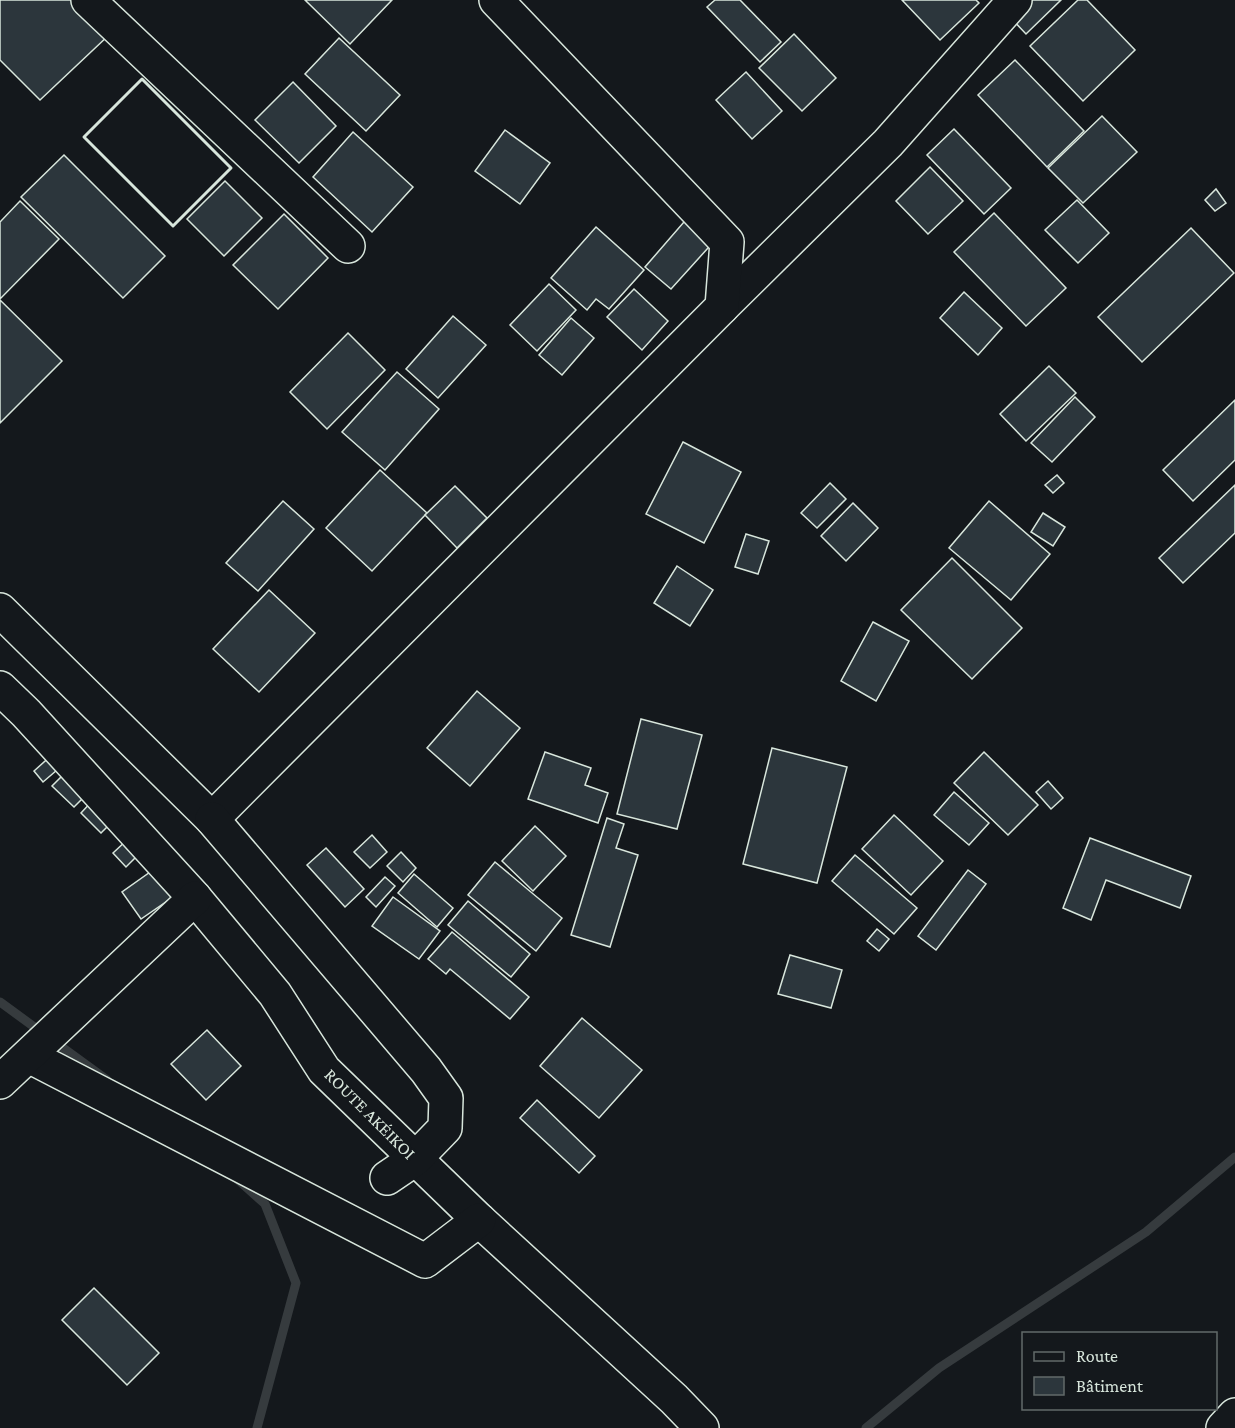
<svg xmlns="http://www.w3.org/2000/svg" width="1235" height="1428" font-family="'Crimson Pro',serif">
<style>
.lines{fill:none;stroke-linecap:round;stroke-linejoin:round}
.stream{stroke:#363b3e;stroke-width:9}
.building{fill:#2c363c;stroke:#d8e6dc;stroke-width:1.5}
.minor-casing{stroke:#d8e6dc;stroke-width:36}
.highway-casing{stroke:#d8e6dc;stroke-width:36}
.minor{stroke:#14181c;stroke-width:33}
.highway{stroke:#14181c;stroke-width:33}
.wall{stroke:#d8e6dc;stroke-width:3}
.labels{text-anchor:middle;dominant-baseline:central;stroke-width:4.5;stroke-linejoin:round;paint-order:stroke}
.street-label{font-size:18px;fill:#d8e6dc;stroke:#14181c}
</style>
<rect width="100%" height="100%" fill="#14181c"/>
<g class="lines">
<g class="stream">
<path d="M 0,1002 L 107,1080"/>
<path d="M 237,1179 L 265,1204 L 296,1283 L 257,1428"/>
<path d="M 866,1428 L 939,1368 L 1146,1232 L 1235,1157"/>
</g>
</g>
<g class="building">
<path d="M 0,0 L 77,0 L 110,34 L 40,100 L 0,60 Z"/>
<path d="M 305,0 L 392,0 L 350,44 Z"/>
<path d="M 715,0 L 740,0 L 781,42 L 760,62 L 707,7 Z"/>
<path d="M 902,0 L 976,0 L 979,3 L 940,40 Z"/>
<path d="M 1024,0 L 1061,0 L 1026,34 L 1008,15 Z"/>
<path d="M 1078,0 L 1087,0 L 1135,50 L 1083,101 L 1030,46 Z"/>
<path d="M 794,34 L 836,78 L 802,111 L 759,68 Z"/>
<path d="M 339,38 L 400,95 L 366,131 L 305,74 Z"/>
<path d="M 1015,60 L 1084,131 L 1047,167 L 978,95 Z"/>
<path d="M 746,72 L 782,111 L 752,139 L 716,100 Z"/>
<path d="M 293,82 L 336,126 L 299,163 L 255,120 Z"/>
<path d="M 1102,116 L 1137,152 L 1083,203 L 1048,168 Z"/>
<path d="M 954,129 L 1011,188 L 984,214 L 927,155 Z"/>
<path d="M 505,130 L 550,163 L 520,204 L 475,171 Z"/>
<path d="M 353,132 L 413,187 L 372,232 L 313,177 Z"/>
<path d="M 64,155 L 165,256 L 123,298 L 21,197 Z"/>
<path d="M 930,167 L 963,201 L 928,234 L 896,201 Z"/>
<path d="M 225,181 L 262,218 L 224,256 L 187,219 Z"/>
<path d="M 1216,189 L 1226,203 L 1215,211 L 1205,200 Z"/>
<path d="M 1077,200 L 1109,233 L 1078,263 L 1045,230 Z"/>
<path d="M 20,201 L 59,239 L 0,299 L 0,222 Z"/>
<path d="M 994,213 L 1066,288 L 1026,326 L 954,252 Z"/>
<path d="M 284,214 L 328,258 L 278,309 L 233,265 Z"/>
<path d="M 690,215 L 717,238 L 671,289 L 645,267 Z"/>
<path d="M 596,227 L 644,270 L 609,309 L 596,299 L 587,310 L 551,278 Z"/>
<path d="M 1191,228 L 1234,273 L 1142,362 L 1098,317 Z"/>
<path d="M 549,284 L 576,310 L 537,351 L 510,325 Z"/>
<path d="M 634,289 L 668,321 L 642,350 L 607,317 Z"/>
<path d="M 964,292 L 1002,328 L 978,355 L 940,318 Z"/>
<path d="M 0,300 L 62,361 L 0,423 Z"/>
<path d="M 453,316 L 486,345 L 438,398 L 406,369 Z"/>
<path d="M 571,318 L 594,338 L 562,375 L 539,355 Z"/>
<path d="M 348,333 L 385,370 L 327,429 L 290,392 Z"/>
<path d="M 1049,366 L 1076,393 L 1026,441 L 1000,414 Z"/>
<path d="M 397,372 L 439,409 L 385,470 L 342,432 Z"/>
<path d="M 1075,397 L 1095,417 L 1052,462 L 1031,443 Z"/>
<path d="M 1235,400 L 1235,460 L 1193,501 L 1163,470 Z"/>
<path d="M 683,442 L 741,472 L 704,543 L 646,514 Z"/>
<path d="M 380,470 L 427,513 L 372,571 L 326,528 Z"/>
<path d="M 1057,475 L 1064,483 L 1053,493 L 1045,485 Z"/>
<path d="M 830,483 L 846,499 L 817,528 L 801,513 Z"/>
<path d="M 1235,485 L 1235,533 L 1183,583 L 1159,558 Z"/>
<path d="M 455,486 L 487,518 L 457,548 L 425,515 Z"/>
<path d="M 283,501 L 314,529 L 258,591 L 226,563 Z"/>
<path d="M 989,501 L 1050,554 L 1011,600 L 949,548 Z"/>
<path d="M 853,503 L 878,528 L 846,561 L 821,536 Z"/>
<path d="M 1043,513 L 1065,527 L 1053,546 L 1031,532 Z"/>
<path d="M 746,534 L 769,541 L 758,574 L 735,567 Z"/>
<path d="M 952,558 L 1022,628 L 972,679 L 901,610 Z"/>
<path d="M 677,566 L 713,590 L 690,626 L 654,603 Z"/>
<path d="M 269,590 L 315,633 L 259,692 L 213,649 Z"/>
<path d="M 873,622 L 909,641 L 876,701 L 841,681 Z"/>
<path d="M 477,691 L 520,728 L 470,786 L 427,748 Z"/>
<path d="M 641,719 L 702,735 L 677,829 L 617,814 Z"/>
<path d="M 772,748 L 847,767 L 817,883 L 743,864 Z"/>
<path d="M 545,752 L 591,768 L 585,785 L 608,793 L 598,823 L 528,799 Z"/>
<path d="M 984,752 L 1038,805 L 1008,835 L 954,783 Z"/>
<path d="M 54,753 L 64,764 L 43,782 L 34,771 Z"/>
<path d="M 67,771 L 89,792 L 74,807 L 52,786 Z"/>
<path d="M 1048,781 L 1063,798 L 1051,809 L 1036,792 Z"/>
<path d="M 954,792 L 989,823 L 969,845 L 934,815 Z"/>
<path d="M 94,799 L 114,820 L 101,833 L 81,813 Z"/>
<path d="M 894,815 L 943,861 L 911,895 L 862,849 Z"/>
<path d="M 607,818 L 624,824 L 616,848 L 638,855 L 610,947 L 571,935 Z"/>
<path d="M 535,826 L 566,856 L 533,891 L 502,861 Z"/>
<path d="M 372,835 L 387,852 L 370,868 L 354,852 Z"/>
<path d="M 1090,838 L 1191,876 L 1180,908 L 1106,880 L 1091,920 L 1063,908 Z"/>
<path d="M 128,839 L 141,852 L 126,867 L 113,853 Z"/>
<path d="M 326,848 L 364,889 L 345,907 L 307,865 Z"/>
<path d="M 401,852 L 416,868 L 403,882 L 387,866 Z"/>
<path d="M 855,855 L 917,908 L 894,934 L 832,881 Z"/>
<path d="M 495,862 L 562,918 L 536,951 L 468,895 Z"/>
<path d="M 153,870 L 173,897 L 141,919 L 122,892 Z"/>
<path d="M 968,870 L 986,884 L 936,950 L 918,936 Z"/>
<path d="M 414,874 L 453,908 L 437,927 L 398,893 Z"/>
<path d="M 385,877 L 395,886 L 376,907 L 366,897 Z"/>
<path d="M 393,897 L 440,931 L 419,959 L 372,926 Z"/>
<path d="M 468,901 L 530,954 L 511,977 L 448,925 Z"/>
<path d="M 877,929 L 889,939 L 879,951 L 867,941 Z"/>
<path d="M 452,932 L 529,997 L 510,1019 L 450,969 L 446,974 L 428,959 Z"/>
<path d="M 790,955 L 842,970 L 831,1008 L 778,994 Z"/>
<path d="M 582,1018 L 642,1070 L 599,1118 L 540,1066 Z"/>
<path d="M 207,1030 L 241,1066 L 206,1100 L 171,1064 Z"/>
<path d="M 537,1100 L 595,1156 L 579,1173 L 520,1118 Z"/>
<path d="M 94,1288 L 159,1353 L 127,1385 L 62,1320 Z"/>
</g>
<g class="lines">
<defs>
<g id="minor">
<path d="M 88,0 L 348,246"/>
<path d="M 722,307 L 888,143 L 1015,0"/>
<path d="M 0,610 L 212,819 L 722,307 L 727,242 L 496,0"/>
<path d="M 0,688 L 26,713 L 195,898 L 275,994 L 324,1070 L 479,1220 L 674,1399 L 702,1428"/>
<path d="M 212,819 L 426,1070 L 446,1098 L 445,1128 L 415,1159 L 387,1178"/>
<path d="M 29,1056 L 425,1261 L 479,1220"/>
<path d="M 0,1082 L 195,898"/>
</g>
<path id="highway" d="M 1223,1428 L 1235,1415"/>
</defs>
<use href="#minor" class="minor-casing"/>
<use href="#highway" class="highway-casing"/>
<use href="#minor" class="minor"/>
<use href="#highway" class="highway"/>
<path class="wall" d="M 142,79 L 231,168 L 173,226 L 84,137 Z"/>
</g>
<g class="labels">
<g class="street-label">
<text transform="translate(370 1114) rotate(45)">ROUTE AKÉIKOI</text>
</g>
</g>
<rect x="1022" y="1332" width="195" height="78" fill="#14181c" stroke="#626a69" stroke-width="1.5"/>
<rect x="1034" y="1352" width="30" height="9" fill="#14181c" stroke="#626a69" stroke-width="1.5"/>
<text x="1076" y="1362" font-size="18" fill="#d8e6dc">Route</text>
<rect x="1034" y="1377" width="30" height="18" fill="#2c363c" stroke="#626a69" stroke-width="1.5"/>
<text x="1076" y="1392" font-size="18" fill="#d8e6dc">Bâtiment</text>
</svg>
